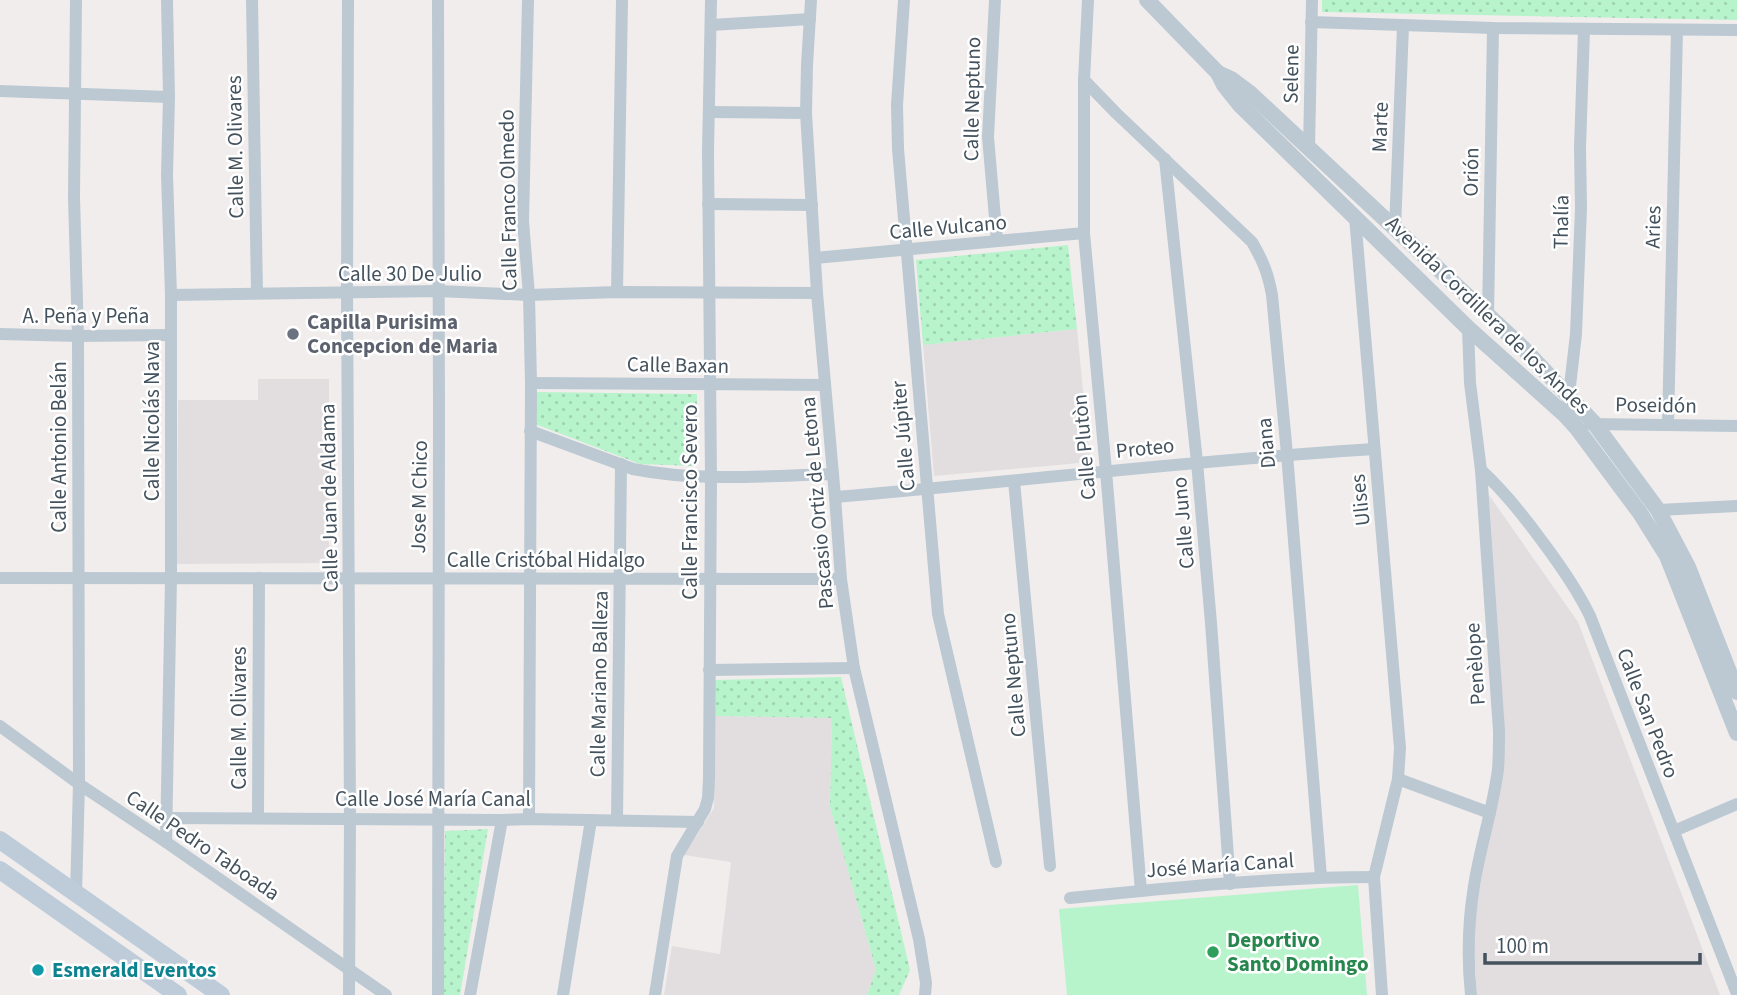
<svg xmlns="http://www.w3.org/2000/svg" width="1737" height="995" font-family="'Source Sans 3',sans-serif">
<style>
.education{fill:#e2dedf}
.grass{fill:#b7f3cb}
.park{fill:url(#park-dots)}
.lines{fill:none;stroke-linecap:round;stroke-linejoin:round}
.minor{stroke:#bcc9d2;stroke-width:12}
.tertiary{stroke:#bcc9d2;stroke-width:16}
.secondary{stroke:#beccd9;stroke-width:18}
.worship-dot{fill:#6b7280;stroke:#fff;stroke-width:2.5}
.leisure-dot{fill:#2e9e5b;stroke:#fff;stroke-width:2.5}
.culture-dot{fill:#0f9aa8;stroke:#fff;stroke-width:2.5}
.labels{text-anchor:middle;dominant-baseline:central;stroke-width:5;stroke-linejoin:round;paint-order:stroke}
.street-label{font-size:21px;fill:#44525d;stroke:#fff}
.worship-label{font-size:21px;font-weight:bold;fill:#5b616d;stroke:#fff;text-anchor:start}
.leisure-label{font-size:21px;font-weight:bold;fill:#27864d;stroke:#fff;text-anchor:start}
.culture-label{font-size:21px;font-weight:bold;fill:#0d838f;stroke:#fff;text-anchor:start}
</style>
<defs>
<pattern id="park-dots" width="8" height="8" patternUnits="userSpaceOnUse" patternTransform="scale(1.75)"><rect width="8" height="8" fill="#b7f3cb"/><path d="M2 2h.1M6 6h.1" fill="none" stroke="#9fd2b1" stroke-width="1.8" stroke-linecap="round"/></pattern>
</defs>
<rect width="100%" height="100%" fill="#f1eded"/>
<g class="education">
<path d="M 1077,329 L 1090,462 L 934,476 L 923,345 Z"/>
<path d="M 258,379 L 329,379 L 329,563 L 177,564 L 178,400 L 258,400 Z"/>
<path d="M 1489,495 L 1578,622 L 1720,995 L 1477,995 L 1473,934 L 1504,723 Z"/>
<path d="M 714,716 L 832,718 L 830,807 L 876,970 L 867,995 L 664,995 L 672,946 L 720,954 L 731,862 L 684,855 L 714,808 Z"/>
</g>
<path class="grass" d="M 1358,885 L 1367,995 L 1067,995 L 1059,909 Z"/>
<g class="park">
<path d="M 1322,0 L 1737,0 L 1737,20 L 1322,12 Z"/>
<path d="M 1068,245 L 1077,329 L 923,345 L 916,260 Z"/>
<path d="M 534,392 L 697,394 L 696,466 L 640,464 L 535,424 Z"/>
<path d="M 841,677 L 910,970 L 899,995 L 867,995 L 876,970 L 830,807 L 832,718 L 714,716 L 714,680 Z"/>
<path d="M 488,829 L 460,995 L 443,995 L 445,831 Z"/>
</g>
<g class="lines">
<g class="minor">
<path d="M 252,0 L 257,293"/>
<path d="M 348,0 L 347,292 L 350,819 L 349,995"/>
<path d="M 438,0 L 439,419 L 438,995"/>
<path d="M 528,0 L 523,221 L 529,295 L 531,383 L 529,819"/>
<path d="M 811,0 L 807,65 L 806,113 L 817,293 L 835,497 L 841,579 L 854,668 L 919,939 L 926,983 L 925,995"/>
<path d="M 904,0 L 897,105 L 898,149 L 938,614 L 996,862"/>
<path d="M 995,0 L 988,137 L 997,241"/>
<path d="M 1088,0 L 1084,80 L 1084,233 L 1106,471 L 1141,891"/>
<path d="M 1311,22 L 1493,28 L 1737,30"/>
<path d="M 711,25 L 810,19"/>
<path d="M 1084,80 L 1116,113 L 1252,242 C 1263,261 1268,273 1272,295 L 1287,454 L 1321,877"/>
<path d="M 0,91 L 169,97"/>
<path d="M 709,112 L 806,113"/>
<path d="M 1309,149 L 1312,0"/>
<path d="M 1165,159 L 1197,462 L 1211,623 L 1230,884"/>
<path d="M 708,204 L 812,205"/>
<path d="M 1355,217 L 1400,748 L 1398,779 L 1374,877 L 1382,995"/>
<path d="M 1395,229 L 1403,26"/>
<path d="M 815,258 L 1084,233"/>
<path d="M 617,292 L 622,0"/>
<path d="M 171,295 L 438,291 L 529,295 L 617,292 L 817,293"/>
<path d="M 1488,317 L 1493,28"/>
<path d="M 1468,328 L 1470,383 L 1481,470 L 1499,731 C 1499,744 1499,757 1498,769 C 1493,809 1480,847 1474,886 C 1468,923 1467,958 1471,995"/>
<path d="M 0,334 L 78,336 L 171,335"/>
<path d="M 531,383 L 825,385"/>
<path d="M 1568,403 L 1576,334 L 1581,208 L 1580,147 L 1584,30"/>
<path d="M 1590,424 L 1737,426"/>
<path d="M 1668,425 L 1677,30"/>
<path d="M 530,431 L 633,469 C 699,482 766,476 833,474"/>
<path d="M 1481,470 C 1505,492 1523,515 1542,541 C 1560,565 1577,589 1590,616 L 1737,994"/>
<path d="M 1014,481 L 1050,866"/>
<path d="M 835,497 C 1015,482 1194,460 1374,449"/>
<path d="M 1658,510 L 1737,506"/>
<path d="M 0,578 L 841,579"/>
<path d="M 709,670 L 854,668"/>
<path d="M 0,726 L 79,784 L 166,842 L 386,995"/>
<path d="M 1398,779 L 1490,813"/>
<path d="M 258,817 L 259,578"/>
<path d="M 167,818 L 502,820 L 529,819 L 698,822"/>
<path d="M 617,820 L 621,464"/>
<path d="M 1674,831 L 1737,804"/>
<path d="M 166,842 L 171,578 L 171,295 L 167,175 L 169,97 L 167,0"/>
<path d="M 76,894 L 79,784 L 78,336 L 74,197 L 76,0"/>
<path d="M 1070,898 C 1171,888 1272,877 1374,877"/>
<path d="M 470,995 L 502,820"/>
<path d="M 563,995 L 591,820"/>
<path d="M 655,995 L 677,856 L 705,809 L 708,798 L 709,778 L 711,478 L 708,152 L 711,0"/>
</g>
<g class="tertiary">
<path d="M 1147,0 L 1218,73 L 1224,85 L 1240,105 L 1468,328 L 1565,415 L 1576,427 L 1640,513 L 1667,556 L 1737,733"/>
<path d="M 1218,73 L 1231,79 L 1251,94 L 1522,347 L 1594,423 L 1658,510 L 1688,567 L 1737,692"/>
</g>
<g class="secondary">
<path d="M 0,840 L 221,995"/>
<path d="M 0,870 L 178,995"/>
</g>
</g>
<circle class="worship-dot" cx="293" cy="334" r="7"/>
<circle class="leisure-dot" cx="1213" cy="952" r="7"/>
<circle class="culture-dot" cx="38" cy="970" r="7"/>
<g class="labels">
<g class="street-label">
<text transform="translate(1291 74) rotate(-89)">Selene</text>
<text transform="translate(972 99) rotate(-89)">Calle Neptuno</text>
<text transform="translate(1380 127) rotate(-88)">Marte</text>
<text transform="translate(235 147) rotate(-91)">Calle M. Olivares</text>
<text transform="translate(1471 172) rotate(-89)">Orión</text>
<text transform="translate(508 200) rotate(-91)">Calle Franco Olmedo</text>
<text transform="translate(1561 222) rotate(-89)">Thalía</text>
<text transform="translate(948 227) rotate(-5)">Calle Vulcano</text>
<text transform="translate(1653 227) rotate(-89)">Aries</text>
<text x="410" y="274">Calle 30 De Julio</text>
<text transform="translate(1488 315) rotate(44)">Avenida Cordillera de los Andes</text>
<text x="86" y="316">A. Peña y Peña</text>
<text transform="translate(678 365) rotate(1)">Calle Baxan</text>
<text transform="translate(1656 405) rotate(1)">Poseidón</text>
<text transform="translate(152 421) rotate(-90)">Calle Nicolás Nava</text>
<text transform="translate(903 436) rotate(-95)">Calle Júpiter</text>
<text transform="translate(1266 443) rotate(-95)">Diana</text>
<text transform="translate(59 447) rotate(-90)">Calle Antonio Belán</text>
<text transform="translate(1084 447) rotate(-95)">Calle Plutòn</text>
<text transform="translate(1145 448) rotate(-6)">Proteo</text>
<text transform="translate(419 497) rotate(-89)">Jose M Chico</text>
<text transform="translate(329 498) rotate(-91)">Calle Juan de Aldama</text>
<text transform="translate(1360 500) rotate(-96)">Ulises</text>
<text transform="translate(690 502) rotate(-90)">Calle Francisco Severo</text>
<text transform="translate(817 503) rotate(-95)">Pascasio Ortiz de Letona</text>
<text transform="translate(1183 523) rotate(-95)">Calle Juno</text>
<text x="546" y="560">Calle Cristóbal Hidalgo</text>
<text transform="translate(1475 664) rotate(-94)">Penèlope</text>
<text transform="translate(1013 675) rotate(-95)">Calle Neptuno</text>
<text transform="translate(599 684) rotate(-89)">Calle Mariano Balleza</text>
<text transform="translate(1648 713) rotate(69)">Calle San Pedro</text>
<text transform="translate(239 718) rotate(-90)">Calle M. Olivares</text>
<text x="433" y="799">Calle José María Canal</text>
<text transform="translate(203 845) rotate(34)">Calle Pedro Taboada</text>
<text transform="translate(1220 865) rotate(-4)">José María Canal</text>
</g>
<g class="worship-label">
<text x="307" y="322">Capilla Purisima<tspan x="307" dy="24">Concepcion de Maria</tspan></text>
</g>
<g class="leisure-label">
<text x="1227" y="940">Deportivo<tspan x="1227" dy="24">Santo Domingo</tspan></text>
</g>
<g class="culture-label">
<text x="52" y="970">Esmerald Eventos</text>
</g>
</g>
<path d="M1485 953v10h215v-10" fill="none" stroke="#44525d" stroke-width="3.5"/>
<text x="1496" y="953" font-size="21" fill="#44525d" stroke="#ffffff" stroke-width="5" paint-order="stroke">100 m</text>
</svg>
